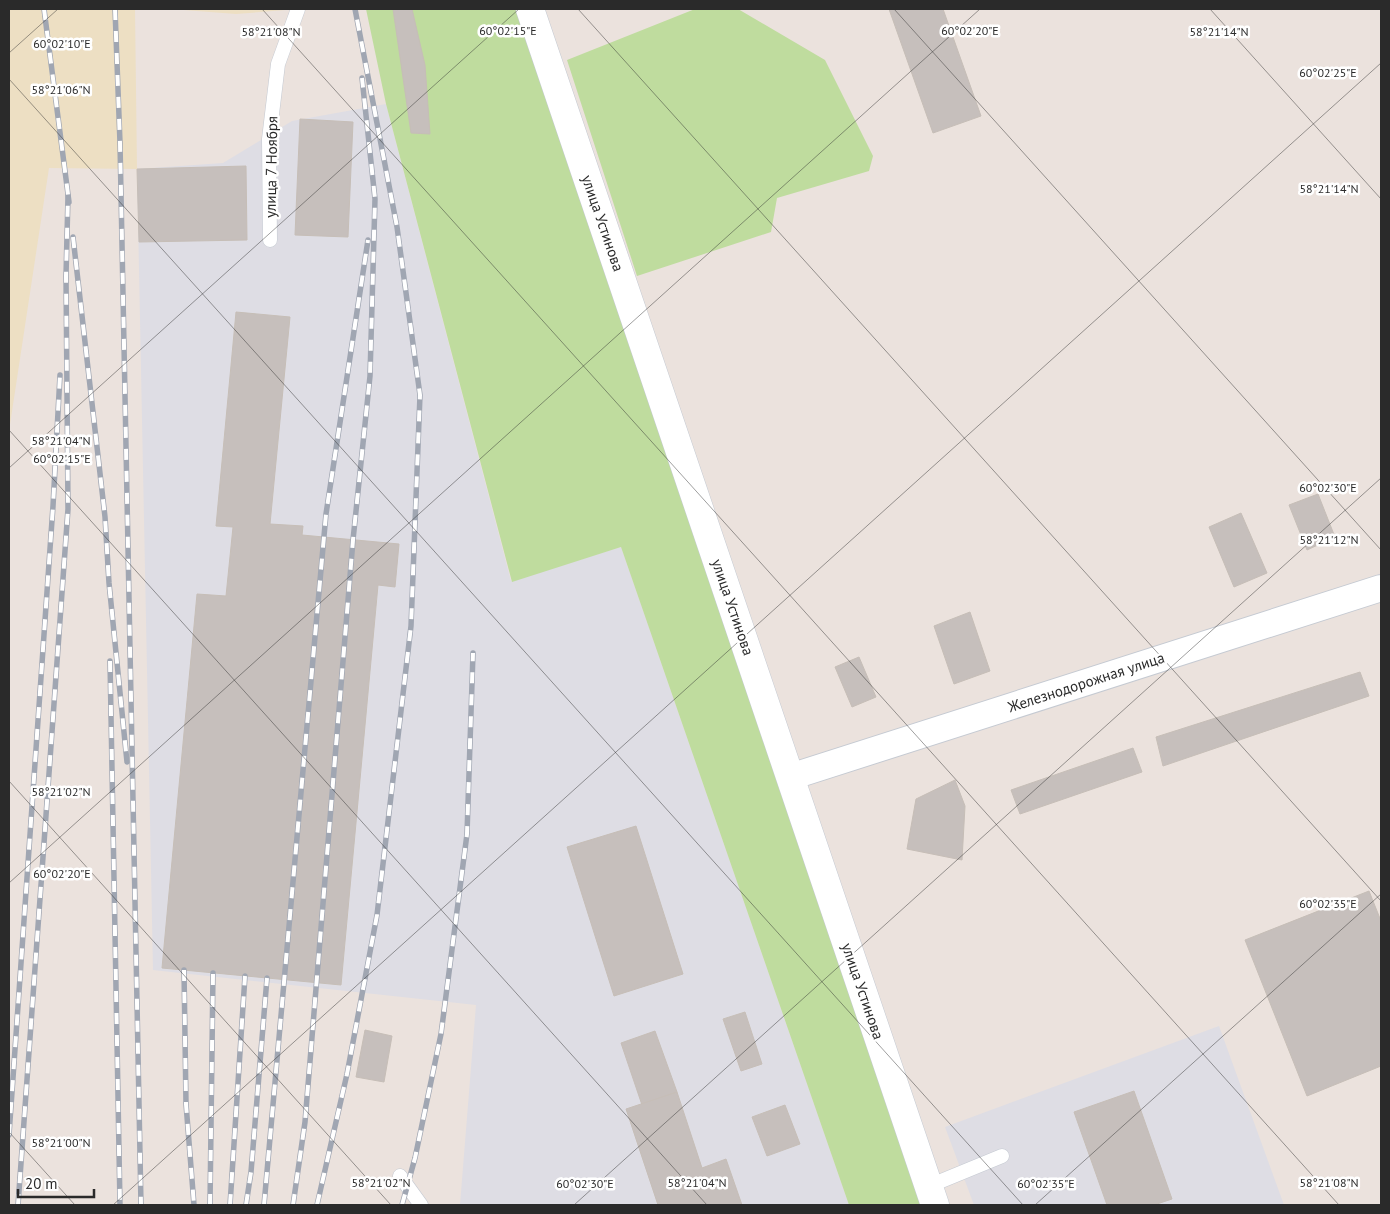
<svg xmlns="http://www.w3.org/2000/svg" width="1390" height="1214" font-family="'PT Sans',sans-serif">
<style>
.industrial{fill:#dedde4}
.green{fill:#bfdc9e}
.sand{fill:#eddfc3}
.building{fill:#c6bfbc;stroke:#c6beb7}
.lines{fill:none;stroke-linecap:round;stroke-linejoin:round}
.service-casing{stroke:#c5cad2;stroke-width:15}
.minor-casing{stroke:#c5cad2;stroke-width:28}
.tertiary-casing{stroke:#c5cad2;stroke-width:29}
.service{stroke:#fff;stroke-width:14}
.minor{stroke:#fff;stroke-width:26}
.tertiary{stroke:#fff;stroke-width:28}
.rail-casing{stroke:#a0a6b2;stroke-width:5.5}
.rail{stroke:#fff;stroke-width:4;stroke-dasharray:11;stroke-linecap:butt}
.ticks{fill:none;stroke:#2a2a2a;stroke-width:1;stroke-opacity:0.45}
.labels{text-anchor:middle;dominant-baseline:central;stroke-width:5;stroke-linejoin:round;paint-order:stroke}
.street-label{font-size:15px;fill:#2a2a2a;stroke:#fff}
.ticks-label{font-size:12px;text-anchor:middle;fill:#2a2a2a;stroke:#fff;stroke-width:5;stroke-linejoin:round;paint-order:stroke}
</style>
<rect width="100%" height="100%" fill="#ebe2dd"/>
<g class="industrial">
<path d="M 386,104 L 511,581 L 621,547 L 849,1205 L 460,1205 L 476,1005 L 153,970 L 137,169 L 223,163 L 292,121 Z"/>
<path d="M 1219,1026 L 1284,1205 L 974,1205 L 945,1127 Z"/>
</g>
<g class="green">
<path d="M 366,9 L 530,9 L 935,1205 L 849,1205 L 621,547 L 512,582 L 386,104 Z"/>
<path d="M 695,9 L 738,9 L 825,60 L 873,156 L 869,171 L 777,198 L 771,232 L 637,276 L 567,60 Z"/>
</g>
<g class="sand">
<path d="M 9,9 L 135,9 L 137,169 L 49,168 L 9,431 Z"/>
<path d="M 171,9 L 298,9 L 236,14 Z"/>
</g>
<g class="building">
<path d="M 393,9 L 412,9 L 425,65 L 430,134 L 411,133 Z"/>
<path d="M 889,9 L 943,9 L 981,116 L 933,133 Z"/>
<path d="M 300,119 L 353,122 L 348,237 L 295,235 Z"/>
<path d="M 246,166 L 247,240 L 139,242 L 137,169 Z"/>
<path d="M 236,312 L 290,317 L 270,524 L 303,526 L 302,535 L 399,544 L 395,587 L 378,585 L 341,985 L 162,968 L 197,594 L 226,596 L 233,527 L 216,526 Z"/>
<path d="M 1318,494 L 1335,537 L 1307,550 L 1289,505 Z"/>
<path d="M 1241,513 L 1267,573 L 1234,587 L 1209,527 Z"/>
<path d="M 970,612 L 990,671 L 954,684 L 934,626 Z"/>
<path d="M 859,657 L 876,697 L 852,707 L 835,667 Z"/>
<path d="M 1360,672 L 1369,696 L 1163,766 L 1156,737 Z"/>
<path d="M 1133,748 L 1142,772 L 1020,814 L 1011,790 Z"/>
<path d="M 955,780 L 965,806 L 962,860 L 907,849 L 916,799 Z"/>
<path d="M 636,826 L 683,974 L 614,996 L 567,847 Z"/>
<path d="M 1369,891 L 1381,921 L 1381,1066 L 1307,1096 L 1245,940 Z"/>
<path d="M 745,1012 L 762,1064 L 741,1071 L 723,1019 Z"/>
<path d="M 365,1030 L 392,1036 L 384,1082 L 356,1077 Z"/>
<path d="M 655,1031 L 677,1092 L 642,1105 L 621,1043 Z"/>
<path d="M 1134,1091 L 1172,1199 L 1154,1205 L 1107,1205 L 1074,1112 Z"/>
<path d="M 677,1092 L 702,1168 L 726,1159 L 742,1205 L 658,1205 L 626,1109 Z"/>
<path d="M 785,1105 L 800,1144 L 767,1156 L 752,1117 Z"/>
</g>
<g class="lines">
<defs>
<g id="service">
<path d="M 270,240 L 269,139 L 278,64 L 298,9"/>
<path d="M 400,1176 L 421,1205"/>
<path d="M 929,1186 L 1002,1156"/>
</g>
<path id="minor" d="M 790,777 L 1381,588"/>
<path id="tertiary" d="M 530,9 L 935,1205"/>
</defs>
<use href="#service" class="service-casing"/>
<use href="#minor" class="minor-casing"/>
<use href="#tertiary" class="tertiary-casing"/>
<use href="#service" class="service"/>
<use href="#minor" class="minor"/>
<use href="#tertiary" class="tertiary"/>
<defs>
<g id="rail">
<path d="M 44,9 L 69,202"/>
<path d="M 115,9 L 120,143 L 141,1205"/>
<path d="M 73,237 L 105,517 L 109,583 L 127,762"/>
<path d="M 110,661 L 120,1205"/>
<path d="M 184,970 L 186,1104 L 194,1205"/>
<path d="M 9,1135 L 53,506 L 60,375"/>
<path d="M 18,1205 L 68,509 L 66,276 L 68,196"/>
<path d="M 210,1205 L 213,973"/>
<path d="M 230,1205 L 245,976"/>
<path d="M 246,1205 L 251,1172 L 267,978"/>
<path d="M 264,1205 L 326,514 L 368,240"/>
<path d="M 293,1205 L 305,1122 L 353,540 L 370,376 L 375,199 L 362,78"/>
<path d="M 317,1205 L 347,1074 L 377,915 L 411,626 L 420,395 L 397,227 L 355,9"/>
<path d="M 402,1205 L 415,1158 L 441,1034 L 467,834 L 473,653"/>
</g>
</defs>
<use href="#rail" class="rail-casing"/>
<use href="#rail" class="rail"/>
</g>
<path class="ticks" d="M 262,9 L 1339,1205M 578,9 L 1381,901M 894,9 L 1381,550M 1210,9 L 1381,199M 9,53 L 58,9M 9,79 L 1023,1205M 9,430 L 707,1205M 9,468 L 519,9M 9,781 L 391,1205M 9,883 L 980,9M 9,1132 L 75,1205M 113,1205 L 1381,63M 574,1205 L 1381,478M 1035,1205 L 1381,894"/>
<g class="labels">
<g class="street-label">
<text transform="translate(271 167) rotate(-89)">улица 7 Ноября</text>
<text transform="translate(603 223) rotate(71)">улица Устинова</text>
<text transform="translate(733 607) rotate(71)">улица Устинова</text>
<text transform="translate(1086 682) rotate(-18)">Железнодорожная улица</text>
<text transform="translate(863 991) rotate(71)">улица Устинова</text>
</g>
</g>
<g class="ticks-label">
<text x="970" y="35">60°02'20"E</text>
<text x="508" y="35">60°02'15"E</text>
<text x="271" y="36">58°21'08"N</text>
<text x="1219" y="36">58°21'14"N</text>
<text x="62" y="48">60°02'10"E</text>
<text x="1328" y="77">60°02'25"E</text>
<text x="61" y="94">58°21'06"N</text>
<text x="1329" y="193">58°21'14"N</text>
<text x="61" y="445">58°21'04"N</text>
<text x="62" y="463">60°02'15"E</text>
<text x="1328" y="492">60°02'30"E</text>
<text x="1329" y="544">58°21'12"N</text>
<text x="61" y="796">58°21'02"N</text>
<text x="62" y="878">60°02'20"E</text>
<text x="1328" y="908">60°02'35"E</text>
<text x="61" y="1147">58°21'00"N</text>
<text x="381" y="1187">58°21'02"N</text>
<text x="697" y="1187">58°21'04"N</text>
<text x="1329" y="1187">58°21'08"N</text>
<text x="585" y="1188">60°02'30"E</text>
<text x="1046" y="1188">60°02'35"E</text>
</g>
<rect width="1390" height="1214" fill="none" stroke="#2a2a2a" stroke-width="20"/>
<path d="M18 1189v8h76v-8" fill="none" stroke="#2a2a2a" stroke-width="2.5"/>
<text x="25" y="1189" font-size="15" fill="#2a2a2a" stroke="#ffffff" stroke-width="4" paint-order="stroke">20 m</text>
</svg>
